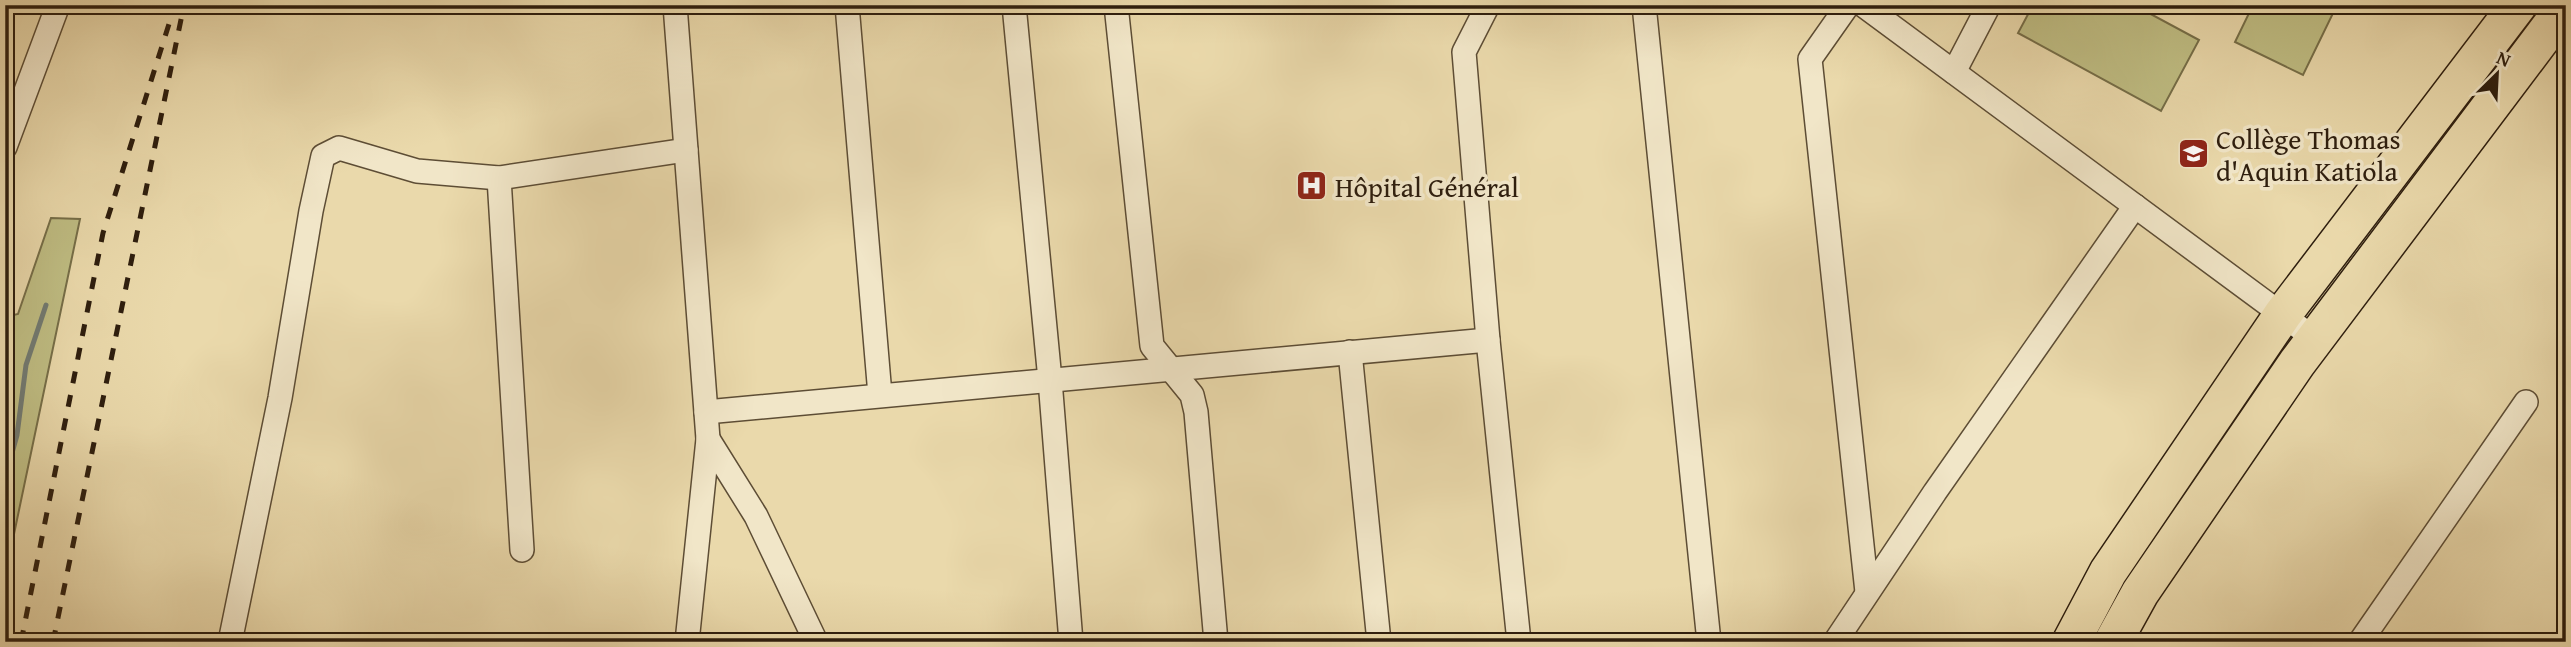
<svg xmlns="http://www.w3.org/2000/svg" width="2571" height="647" font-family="'Gentium Book Plus',serif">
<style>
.green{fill:#bfbd83;stroke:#766e48;stroke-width:2}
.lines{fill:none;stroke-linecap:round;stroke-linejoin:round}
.stream{stroke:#717a72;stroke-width:5}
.minor-casing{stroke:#5d4d35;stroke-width:26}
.trunk-casing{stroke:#2e1e0e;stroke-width:40}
.minor{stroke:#f1e6c8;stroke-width:23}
.trunk{stroke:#ead9ab;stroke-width:37}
.rail{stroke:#2e1e0e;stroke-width:5;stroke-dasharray:12 12;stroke-linecap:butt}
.labels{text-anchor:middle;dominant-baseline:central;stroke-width:7;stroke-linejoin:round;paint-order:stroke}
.poi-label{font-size:28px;fill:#2e1e0e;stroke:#f1e6c8;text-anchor:start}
</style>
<rect width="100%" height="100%" fill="#ead9ab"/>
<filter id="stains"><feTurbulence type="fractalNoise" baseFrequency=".00286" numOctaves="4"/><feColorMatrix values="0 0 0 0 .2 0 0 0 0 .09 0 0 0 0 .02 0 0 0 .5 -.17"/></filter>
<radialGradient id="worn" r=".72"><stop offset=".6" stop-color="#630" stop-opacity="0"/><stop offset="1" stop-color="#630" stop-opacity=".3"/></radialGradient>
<g class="green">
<path d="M 2033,5 L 2134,5 L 2199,40 L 2161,111 L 2018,33 Z"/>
<path d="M 2253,5 L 2337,5 L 2303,75 L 2235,42 Z"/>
<path d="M 51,218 L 80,219 L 5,577 L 5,317 L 18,314 Z"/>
</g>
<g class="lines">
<path class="stream" d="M 5,478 L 17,435 L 26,365 L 46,305"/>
<defs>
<g id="minor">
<path d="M 675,5 L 708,439 L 687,642"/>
<path d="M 847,5 L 880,395"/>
<path d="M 1014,5 L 1050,380 L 1071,642"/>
<path d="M 1116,5 L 1152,346 L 1192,395 L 1196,412 L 1216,642"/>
<path d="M 1488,5 L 1464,52 L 1488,340 L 1519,642"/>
<path d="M 1644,5 L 1709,642"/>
<path d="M 1848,5 L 1810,59 L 1867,592"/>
<path d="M 1863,5 L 2315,339"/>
<path d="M 1954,72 L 1989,5"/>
<path d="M 5,147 L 58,5"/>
<path d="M 499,178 L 522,550"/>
<path d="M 1350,352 L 1379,642"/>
<path d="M 706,412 L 1488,340"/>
<path d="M 708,439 L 756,516 L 816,642"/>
<path d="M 230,642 L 280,398 L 311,211 L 323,156 L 339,148 L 417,171 L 499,178 L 686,150"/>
<path d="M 1835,642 L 1935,492 L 2135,206"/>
<path d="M 2360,642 L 2526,402"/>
</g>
<g id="trunk">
<path d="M 2071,642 L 2108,572 L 2283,314 L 2518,5"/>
<path d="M 2113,642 L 2140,593 L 2297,363 L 2566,6"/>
</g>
</defs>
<use href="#minor" class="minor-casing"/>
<use href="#trunk" class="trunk-casing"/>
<use href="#minor" class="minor"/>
<use href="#trunk" class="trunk"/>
<g class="rail">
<path d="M 21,642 L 103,233 L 175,5"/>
<path d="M 53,642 L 184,5"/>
</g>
</g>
<defs>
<symbol id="school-square" viewBox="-11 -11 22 22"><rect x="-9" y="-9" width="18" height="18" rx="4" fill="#8f2418" stroke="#f1e6c8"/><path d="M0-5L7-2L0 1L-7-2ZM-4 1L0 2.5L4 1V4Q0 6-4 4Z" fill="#fff"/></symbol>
<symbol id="hospital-square" viewBox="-11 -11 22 22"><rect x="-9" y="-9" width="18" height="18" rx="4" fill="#8f2418" stroke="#f1e6c8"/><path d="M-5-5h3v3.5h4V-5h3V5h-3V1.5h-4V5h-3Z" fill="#fff"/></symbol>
</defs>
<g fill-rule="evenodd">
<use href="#school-square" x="2176" y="136" width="35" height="35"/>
<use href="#hospital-square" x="1294" y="168" width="35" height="35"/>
</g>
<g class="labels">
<g class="poi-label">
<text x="2216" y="138">Collège Thomas<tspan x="2216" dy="32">d'Aquin Katiola</tspan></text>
<text x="1335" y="186">Hôpital Général</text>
</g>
</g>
<rect width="2571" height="647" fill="none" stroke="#ead9ab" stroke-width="28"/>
<rect x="7" y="7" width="2557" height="633" fill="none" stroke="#2e1e0e" stroke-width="3.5"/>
<rect x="14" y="14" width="2543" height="619" fill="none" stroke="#2e1e0e" stroke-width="2"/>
<g transform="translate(2497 74) rotate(24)" stroke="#f1e6c8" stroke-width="5" paint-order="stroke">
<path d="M0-5L12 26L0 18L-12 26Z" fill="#2e1e0e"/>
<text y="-10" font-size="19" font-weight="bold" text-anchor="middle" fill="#2e1e0e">N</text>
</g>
<rect width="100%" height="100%" filter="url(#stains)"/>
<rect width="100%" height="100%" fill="url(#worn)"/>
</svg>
